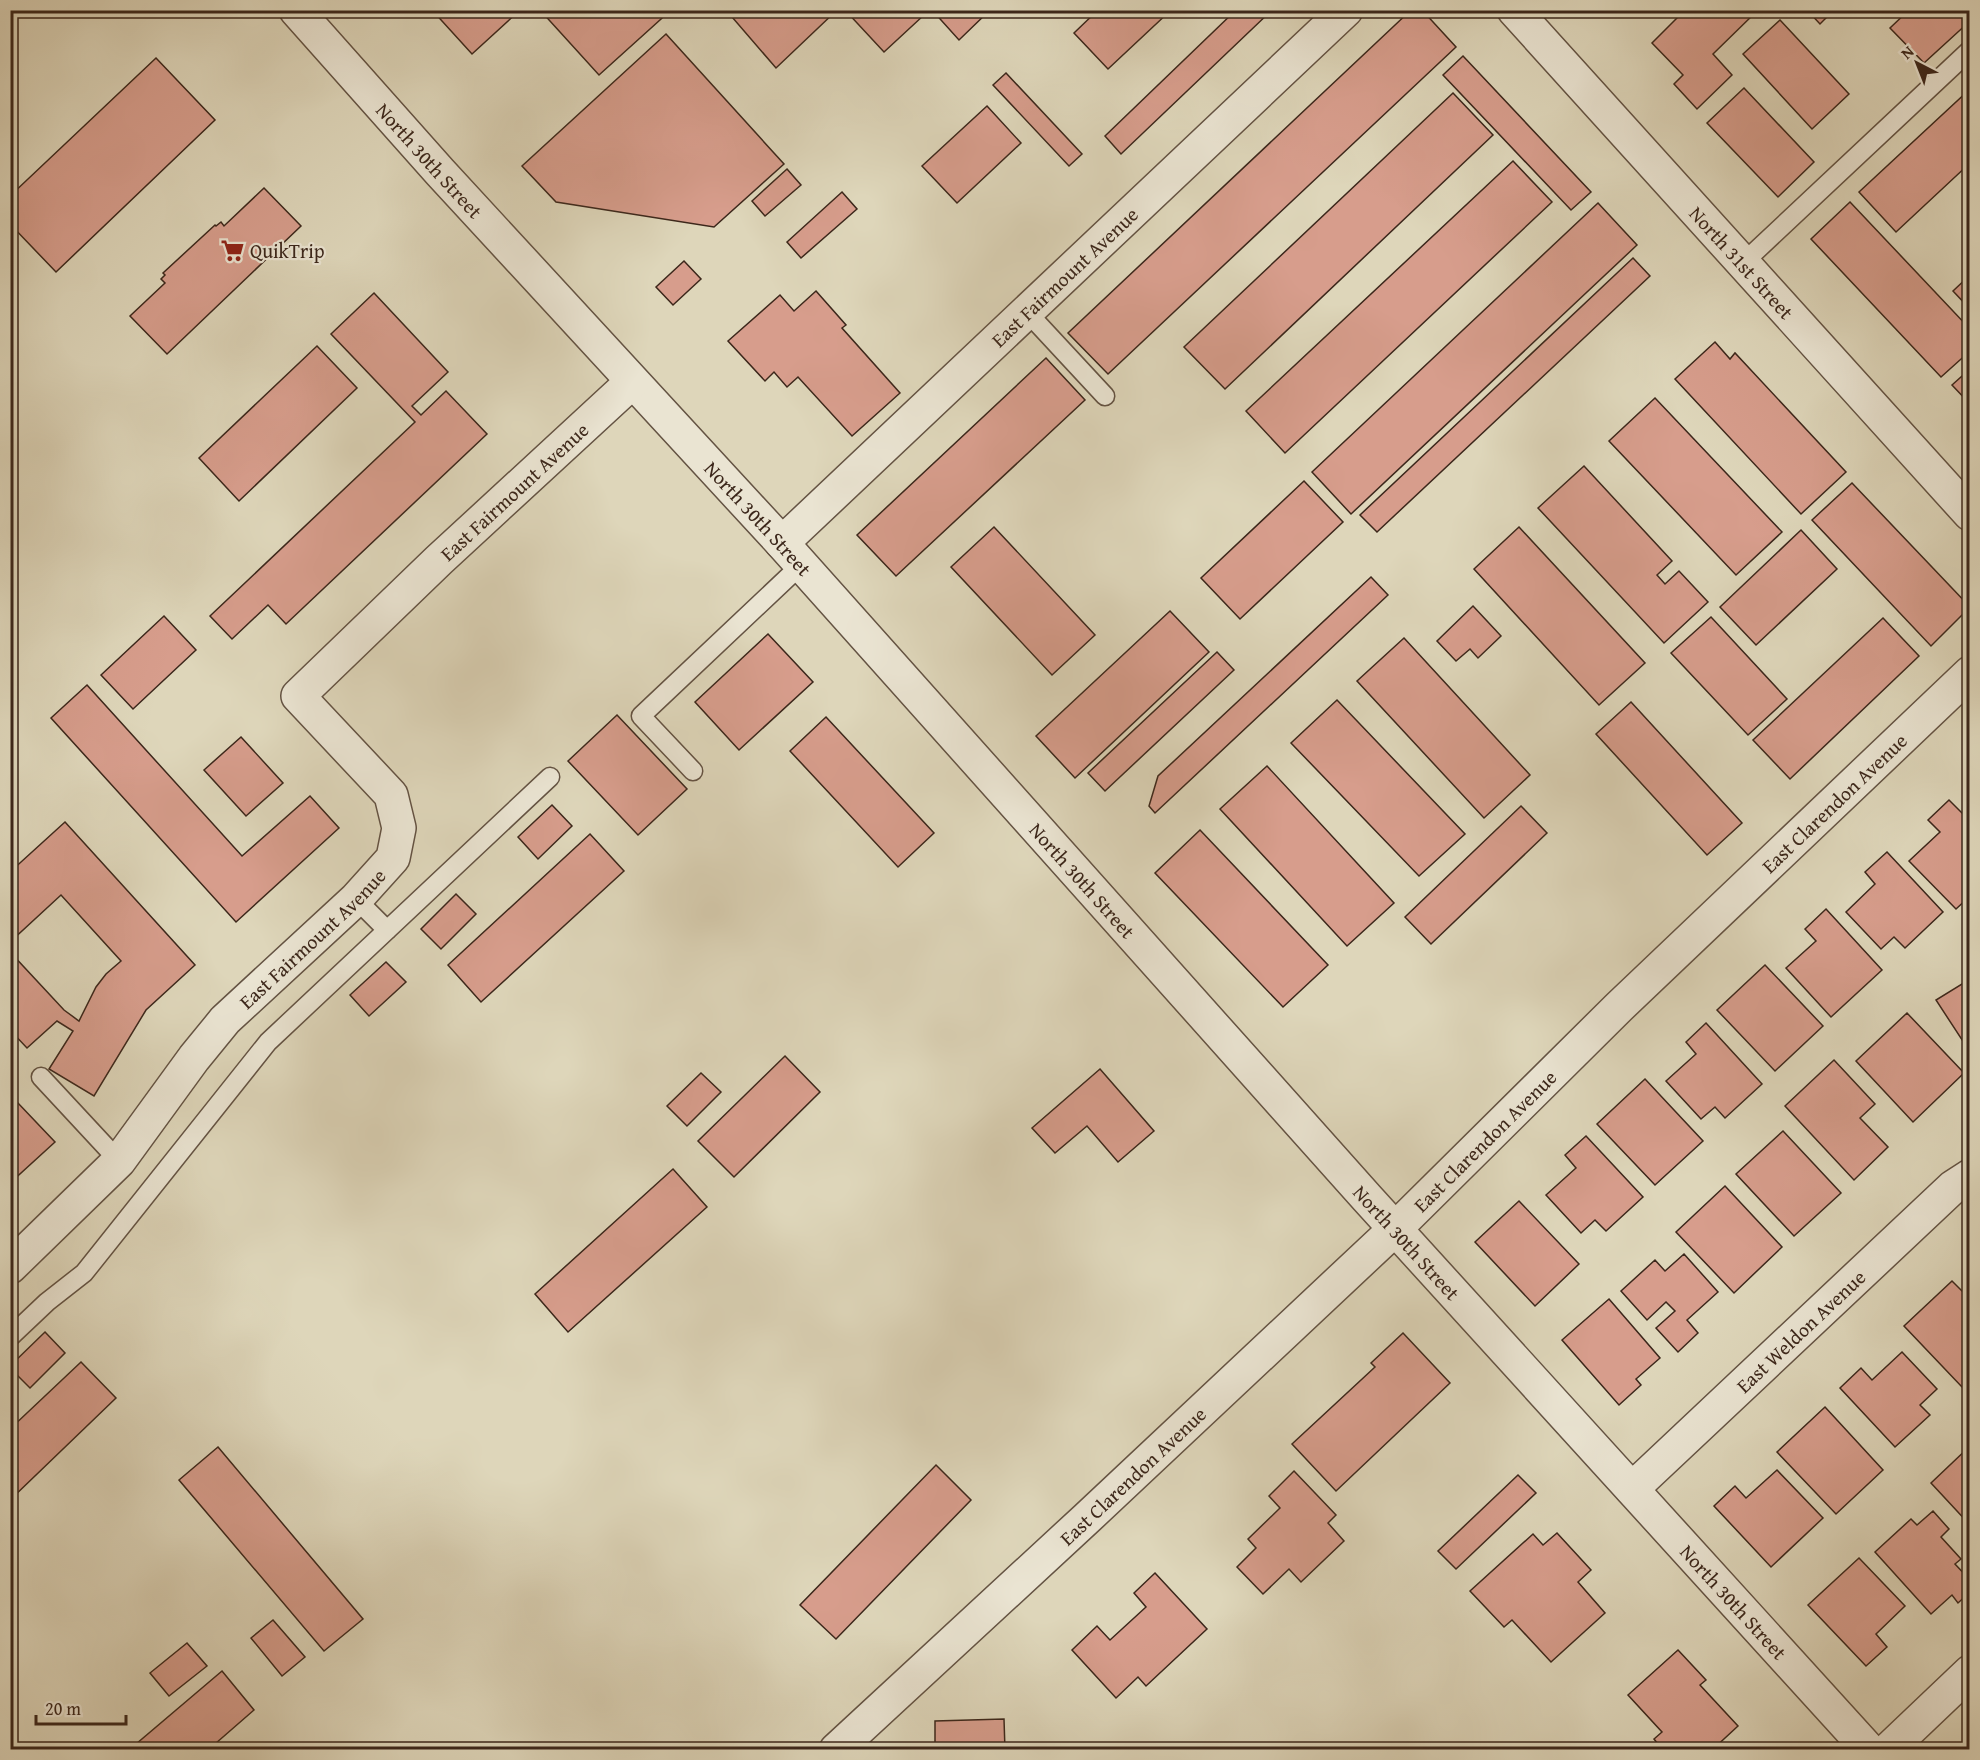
<svg xmlns="http://www.w3.org/2000/svg" width="1980" height="1760" font-family="'Gentium Book Plus',serif">
<style>
.building{fill:#d79d8c;stroke:#3c271b;stroke-width:1.5}
.lines{fill:none;stroke-linecap:round;stroke-linejoin:round}
.service-casing{stroke:#645343;stroke-width:21}
.minor-casing{stroke:#645343;stroke-width:36}
.service{stroke:#eae4d2;stroke-width:18}
.minor{stroke:#eae4d2;stroke-width:33}
.labels{text-anchor:middle;dominant-baseline:central;stroke-width:4.5;stroke-linejoin:round;paint-order:stroke}
.street-label{font-size:20px;fill:#3c271b;stroke:#eae4d2}
.poi-label{font-size:20px;fill:#3c271b;stroke:#eae4d2;text-anchor:start}
</style>
<rect width="100%" height="100%" fill="#ded6ba"/>
<filter id="stains"><feTurbulence type="fractalNoise" baseFrequency=".00333" numOctaves="4"/><feColorMatrix values="0 0 0 0 .2 0 0 0 0 .09 0 0 0 0 .02 0 0 0 .5 -.17"/></filter>
<radialGradient id="worn" r=".72"><stop offset=".6" stop-color="#630" stop-opacity="0"/><stop offset="1" stop-color="#630" stop-opacity=".3"/></radialGradient>
<g class="building">
<path d="M 432,10 L 520,10 L 472,54 Z"/>
<path d="M 540,10 L 671,10 L 599,75 Z"/>
<path d="M 726,10 L 837,10 L 776,68 Z"/>
<path d="M 845,10 L 920,10 L 924,15 L 884,52 Z"/>
<path d="M 932,10 L 990,10 L 959,40 Z"/>
<path d="M 1098,10 L 1171,10 L 1108,69 L 1074,33 Z"/>
<path d="M 1236,10 L 1272,10 L 1121,154 L 1105,136 Z"/>
<path d="M 1411,10 L 1422,10 L 1456,47 L 1108,374 L 1068,333 Z"/>
<path d="M 1685,10 L 1758,10 L 1713,54 L 1732,75 L 1697,109 L 1674,84 L 1683,75 L 1652,43 Z"/>
<path d="M 1807,10 L 1834,10 L 1820,24 Z"/>
<path d="M 1909,10 L 1970,10 L 1970,21 L 1924,63 L 1890,28 Z"/>
<path d="M 1780,20 L 1849,94 L 1812,129 L 1743,54 Z"/>
<path d="M 666,34 L 784,164 L 714,227 L 556,202 L 522,166 Z"/>
<path d="M 1463,56 L 1591,192 L 1571,210 L 1443,75 Z"/>
<path d="M 156,58 L 215,120 L 56,272 L 10,224 L 10,196 Z"/>
<path d="M 1006,73 L 1082,154 L 1069,166 L 993,85 Z"/>
<path d="M 1744,88 L 1814,162 L 1778,197 L 1707,123 Z"/>
<path d="M 1970,89 L 1970,163 L 1896,232 L 1859,192 Z"/>
<path d="M 1453,93 L 1493,135 L 1225,389 L 1184,347 Z"/>
<path d="M 987,106 L 1021,143 L 957,203 L 922,166 Z"/>
<path d="M 1513,161 L 1552,202 L 1285,453 L 1246,411 Z"/>
<path d="M 787,169 L 801,185 L 765,216 L 752,201 Z"/>
<path d="M 264,188 L 301,226 L 167,354 L 130,316 L 165,283 L 161,279 L 165,275 L 163,273 L 215,225 L 216,226 L 221,222 L 224,226 Z"/>
<path d="M 842,192 L 857,209 L 801,258 L 787,242 Z"/>
<path d="M 1850,202 L 1970,329 L 1970,351 L 1941,377 L 1811,239 Z"/>
<path d="M 1598,203 L 1637,245 L 1351,514 L 1312,472 Z"/>
<path d="M 1633,258 L 1650,276 L 1377,532 L 1360,515 Z"/>
<path d="M 684,261 L 701,279 L 673,305 L 656,287 Z"/>
<path d="M 1970,275 L 1970,309 L 1953,291 Z"/>
<path d="M 816,291 L 846,325 L 842,328 L 900,393 L 852,436 L 798,377 L 787,387 L 774,372 L 765,381 L 728,341 L 780,295 L 794,311 Z"/>
<path d="M 374,293 L 448,372 L 412,406 L 421,415 L 446,391 L 487,434 L 286,624 L 268,605 L 232,639 L 210,616 L 415,422 L 331,334 Z"/>
<path d="M 1715,342 L 1730,359 L 1735,353 L 1846,472 L 1801,514 L 1675,379 Z"/>
<path d="M 317,346 L 357,388 L 239,501 L 199,458 Z"/>
<path d="M 1046,358 L 1085,400 L 896,576 L 857,535 Z"/>
<path d="M 1970,369 L 1970,403 L 1969,403 L 1952,385 Z"/>
<path d="M 1655,398 L 1782,532 L 1736,575 L 1609,441 Z"/>
<path d="M 1584,466 L 1672,561 L 1657,575 L 1665,584 L 1679,571 L 1708,602 L 1664,643 L 1538,508 Z"/>
<path d="M 1304,481 L 1343,522 L 1240,619 L 1201,578 Z"/>
<path d="M 1852,483 L 1970,607 L 1931,646 L 1812,520 Z"/>
<path d="M 994,527 L 1095,635 L 1052,675 L 951,567 Z"/>
<path d="M 1519,527 L 1645,663 L 1599,705 L 1474,569 Z"/>
<path d="M 1801,530 L 1837,569 L 1756,645 L 1720,607 Z"/>
<path d="M 1371,577 L 1388,595 L 1155,813 L 1149,806 L 1158,776 Z"/>
<path d="M 1473,606 L 1501,636 L 1478,658 L 1470,649 L 1456,661 L 1437,641 Z"/>
<path d="M 1170,611 L 1209,652 L 1075,778 L 1036,736 Z"/>
<path d="M 164,616 L 196,650 L 133,709 L 101,675 Z"/>
<path d="M 1711,617 L 1787,699 L 1748,735 L 1671,653 Z"/>
<path d="M 1883,618 L 1919,656 L 1790,779 L 1753,740 Z"/>
<path d="M 768,634 L 813,682 L 739,750 L 695,702 Z"/>
<path d="M 1404,638 L 1530,775 L 1484,818 L 1357,681 Z"/>
<path d="M 1217,652 L 1234,670 L 1105,791 L 1088,773 Z"/>
<path d="M 87,685 L 242,856 L 310,796 L 339,828 L 236,922 L 51,718 Z"/>
<path d="M 1337,700 L 1465,834 L 1419,876 L 1291,743 Z"/>
<path d="M 1631,702 L 1742,823 L 1707,855 L 1596,734 Z"/>
<path d="M 617,715 L 687,789 L 638,835 L 568,761 Z"/>
<path d="M 826,717 L 934,833 L 898,867 L 790,751 Z"/>
<path d="M 241,737 L 283,783 L 246,816 L 204,770 Z"/>
<path d="M 1267,766 L 1394,903 L 1347,946 L 1220,809 Z"/>
<path d="M 1949,800 L 1970,821 L 1970,896 L 1956,909 L 1909,861 L 1940,832 L 1928,820 Z"/>
<path d="M 552,805 L 572,826 L 538,859 L 518,837 Z"/>
<path d="M 1521,806 L 1547,833 L 1431,944 L 1405,917 Z"/>
<path d="M 65,822 L 195,965 L 146,1010 L 94,1096 L 49,1069 L 73,1031 L 57,1021 L 27,1048 L 10,1030 L 10,952 L 64,1010 L 79,1021 L 96,987 L 106,974 L 121,961 L 61,895 L 10,942 L 10,872 Z"/>
<path d="M 1200,830 L 1328,965 L 1283,1007 L 1155,873 Z"/>
<path d="M 590,834 L 624,871 L 481,1002 L 448,965 Z"/>
<path d="M 1887,852 L 1943,912 L 1905,948 L 1894,937 L 1881,949 L 1846,912 L 1875,884 L 1865,872 Z"/>
<path d="M 456,894 L 476,914 L 441,949 L 421,929 Z"/>
<path d="M 1826,909 L 1882,970 L 1831,1017 L 1786,968 L 1816,941 L 1805,929 Z"/>
<path d="M 386,962 L 406,982 L 369,1016 L 350,995 Z"/>
<path d="M 1765,965 L 1823,1026 L 1775,1071 L 1717,1010 Z"/>
<path d="M 1970,979 L 1970,1052 L 1936,1000 Z"/>
<path d="M 1907,1013 L 1964,1073 L 1913,1122 L 1856,1061 Z"/>
<path d="M 1706,1023 L 1762,1084 L 1725,1118 L 1715,1107 L 1701,1119 L 1666,1081 L 1696,1054 L 1686,1042 Z"/>
<path d="M 785,1056 L 820,1092 L 734,1177 L 698,1141 Z"/>
<path d="M 1834,1060 L 1875,1104 L 1860,1118 L 1888,1147 L 1854,1180 L 1785,1106 Z"/>
<path d="M 1100,1069 L 1154,1131 L 1118,1162 L 1087,1126 L 1055,1153 L 1032,1128 Z"/>
<path d="M 701,1073 L 721,1092 L 687,1126 L 667,1106 Z"/>
<path d="M 1645,1079 L 1703,1141 L 1655,1185 L 1597,1124 Z"/>
<path d="M 17,1102 L 55,1142 L 10,1183 L 10,1108 Z"/>
<path d="M 1783,1131 L 1841,1193 L 1794,1236 L 1736,1174 Z"/>
<path d="M 1586,1136 L 1643,1197 L 1606,1231 L 1595,1220 L 1581,1233 L 1546,1195 L 1576,1168 L 1565,1155 Z"/>
<path d="M 673,1169 L 707,1207 L 568,1332 L 535,1294 Z"/>
<path d="M 1725,1186 L 1782,1247 L 1734,1293 L 1676,1232 Z"/>
<path d="M 1519,1201 L 1579,1264 L 1535,1306 L 1475,1242 Z"/>
<path d="M 1684,1254 L 1718,1292 L 1687,1320 L 1698,1333 L 1678,1352 L 1656,1328 L 1675,1311 L 1666,1302 L 1647,1320 L 1621,1291 L 1655,1260 L 1665,1271 Z"/>
<path d="M 1952,1281 L 1970,1299 L 1970,1380 L 1962,1387 L 1904,1326 Z"/>
<path d="M 1609,1299 L 1660,1358 L 1636,1379 L 1641,1385 L 1619,1405 L 1562,1340 Z"/>
<path d="M 45,1332 L 65,1353 L 30,1388 L 10,1368 L 10,1366 Z"/>
<path d="M 1403,1333 L 1450,1383 L 1336,1491 L 1292,1444 L 1375,1367 L 1371,1363 Z"/>
<path d="M 1902,1352 L 1937,1389 L 1920,1405 L 1930,1415 L 1895,1447 L 1840,1388 L 1861,1368 L 1872,1380 Z"/>
<path d="M 81,1362 L 116,1398 L 10,1500 L 10,1429 Z"/>
<path d="M 1825,1407 L 1883,1470 L 1836,1514 L 1777,1452 Z"/>
<path d="M 1970,1446 L 1970,1525 L 1931,1483 Z"/>
<path d="M 218,1447 L 363,1619 L 324,1651 L 179,1480 Z"/>
<path d="M 936,1465 L 971,1500 L 836,1639 L 800,1605 Z"/>
<path d="M 1777,1470 L 1823,1518 L 1771,1567 L 1714,1506 L 1735,1486 L 1746,1498 Z"/>
<path d="M 1294,1471 L 1336,1515 L 1328,1523 L 1344,1541 L 1301,1582 L 1289,1569 L 1263,1594 L 1237,1567 L 1256,1548 L 1248,1539 L 1280,1508 L 1269,1496 Z"/>
<path d="M 1518,1475 L 1536,1493 L 1456,1569 L 1438,1551 Z"/>
<path d="M 1933,1511 L 1949,1529 L 1941,1537 L 1961,1559 L 1955,1564 L 1970,1580 L 1970,1592 L 1958,1603 L 1952,1595 L 1931,1614 L 1875,1552 L 1911,1519 L 1917,1525 Z"/>
<path d="M 1557,1533 L 1591,1570 L 1578,1582 L 1605,1613 L 1551,1662 L 1512,1620 L 1504,1627 L 1470,1591 L 1533,1534 L 1543,1545 Z"/>
<path d="M 1859,1558 L 1905,1606 L 1876,1634 L 1887,1647 L 1866,1666 L 1808,1605 Z"/>
<path d="M 1155,1573 L 1207,1629 L 1146,1686 L 1138,1677 L 1116,1698 L 1072,1650 L 1097,1626 L 1110,1640 L 1146,1607 L 1134,1593 Z"/>
<path d="M 273,1620 L 305,1657 L 282,1676 L 251,1638 Z"/>
<path d="M 187,1643 L 207,1666 L 169,1696 L 150,1673 Z"/>
<path d="M 1678,1650 L 1706,1680 L 1700,1685 L 1738,1726 L 1712,1750 L 1663,1750 L 1654,1739 L 1662,1732 L 1628,1695 Z"/>
<path d="M 222,1671 L 254,1710 L 208,1750 L 129,1750 Z"/>
<path d="M 1004,1719 L 1005,1750 L 935,1750 L 935,1721 Z"/>
</g>
<g class="lines">
<defs>
<g id="service">
<path d="M 1743,263 L 1970,50"/>
<path d="M 1027,312 L 1105,396"/>
<path d="M 693,771 L 641,716 L 802,564"/>
<path d="M 356,899 L 387,930"/>
<path d="M 41,1077 L 119,1161"/>
<path d="M 10,1337 L 47,1302 L 84,1273 L 268,1042 L 550,777"/>
</g>
<g id="minor">
<path id="s1" d="M 296,10 L 440,172 L 782,543 L 1367,1198 L 1869,1750"/>
<path id="s2" d="M 1514,10 L 1970,514"/>
<path id="s3" d="M 782,543 L 1346,10"/>
<path id="s4" d="M 10,1267 L 119,1161 L 194,1058 L 225,1020 L 356,899 L 393,858 L 399,828 L 391,795 L 298,696 L 439,560 L 632,382"/>
<path id="s5" d="M 1632,1489 L 1953,1187 L 1970,1176"/>
<path id="s6" d="M 836,1750 L 1086,1519 L 1395,1229 L 1619,1007 L 1970,673"/>
<path d="M 1888,1750 L 1970,1672"/>
</g>
</defs>
<use href="#service" class="service-casing"/>
<use href="#minor" class="minor-casing"/>
<use href="#service" class="service"/>
<use href="#minor" class="minor"/>
</g>
<defs>
<symbol id="supermarket-bare" viewBox="-9 -9 18 18"><path d="M-6-5.5h2.5l.6 2H6L4.5 2H-2.5L-4.4-4H-6ZM-1.5 3.2a1.3 1.3 0 1 0 .1 0ZM3 3.2a1.3 1.3 0 1 0 .1 0Z" fill="#8f2418" stroke="#eae4d2" stroke-width="2.5" paint-order="stroke"/></symbol>
</defs>
<g fill-rule="evenodd">
<use href="#supermarket-bare" x="216" y="234" width="33" height="33"/>
</g>
<g class="labels">
<g class="street-label">
<text stroke="none"><textPath href="#s1" startOffset="201">North 30th Street</textPath></text>
<text stroke="none"><textPath href="#s2" startOffset="340">North 31st Street</textPath></text>
<text stroke="none"><textPath href="#s3" startOffset="388">East Fairmount Avenue</textPath></text>
<text stroke="none"><textPath href="#s4" startOffset="1060">East Fairmount Avenue</textPath></text>
<text stroke="none"><textPath href="#s1" startOffset="687">North 30th Street</textPath></text>
<text stroke="none"><textPath href="#s6" startOffset="1376">East Clarendon Avenue</textPath></text>
<text stroke="none"><textPath href="#s1" startOffset="1173">North 30th Street</textPath></text>
<text stroke="none"><textPath href="#s4" startOffset="448">East Fairmount Avenue</textPath></text>
<text stroke="none"><textPath href="#s6" startOffset="890">East Clarendon Avenue</textPath></text>
<text stroke="none"><textPath href="#s1" startOffset="1659">North 30th Street</textPath></text>
<text stroke="none"><textPath href="#s5" startOffset="231">East Weldon Avenue</textPath></text>
<text stroke="none"><textPath href="#s6" startOffset="404">East Clarendon Avenue</textPath></text>
<text stroke="none"><textPath href="#s1" startOffset="2145">North 30th Street</textPath></text>
</g>
<g class="poi-label">
<text x="250" y="250">QuikTrip</text>
</g>
</g>
<rect width="1980" height="1760" fill="none" stroke="#ded6ba" stroke-width="36"/>
<rect x="12" y="12" width="1956" height="1736" fill="none" stroke="#3c271b" stroke-width="3"/>
<rect x="18" y="18" width="1944" height="1724" fill="none" stroke="#3c271b" stroke-width="1.5"/>
<g transform="translate(1917 63) rotate(318)" stroke="#eae4d2" stroke-width="4.5" paint-order="stroke">
<path d="M0-4.5L10 22L0 15L-10 22Z" fill="#3c271b"/>
<text y="-9" font-size="16" font-weight="bold" text-anchor="middle" fill="#3c271b">N</text>
</g>
<path d="M36 1715v9h90v-9" fill="none" stroke="#3c271b" stroke-width="3"/>
<text x="45" y="1715" font-size="18" fill="#3c271b" stroke="#eae4d2" stroke-width="4.5" paint-order="stroke">20 m</text>
<rect width="100%" height="100%" filter="url(#stains)"/>
<rect width="100%" height="100%" fill="url(#worn)"/>
</svg>
